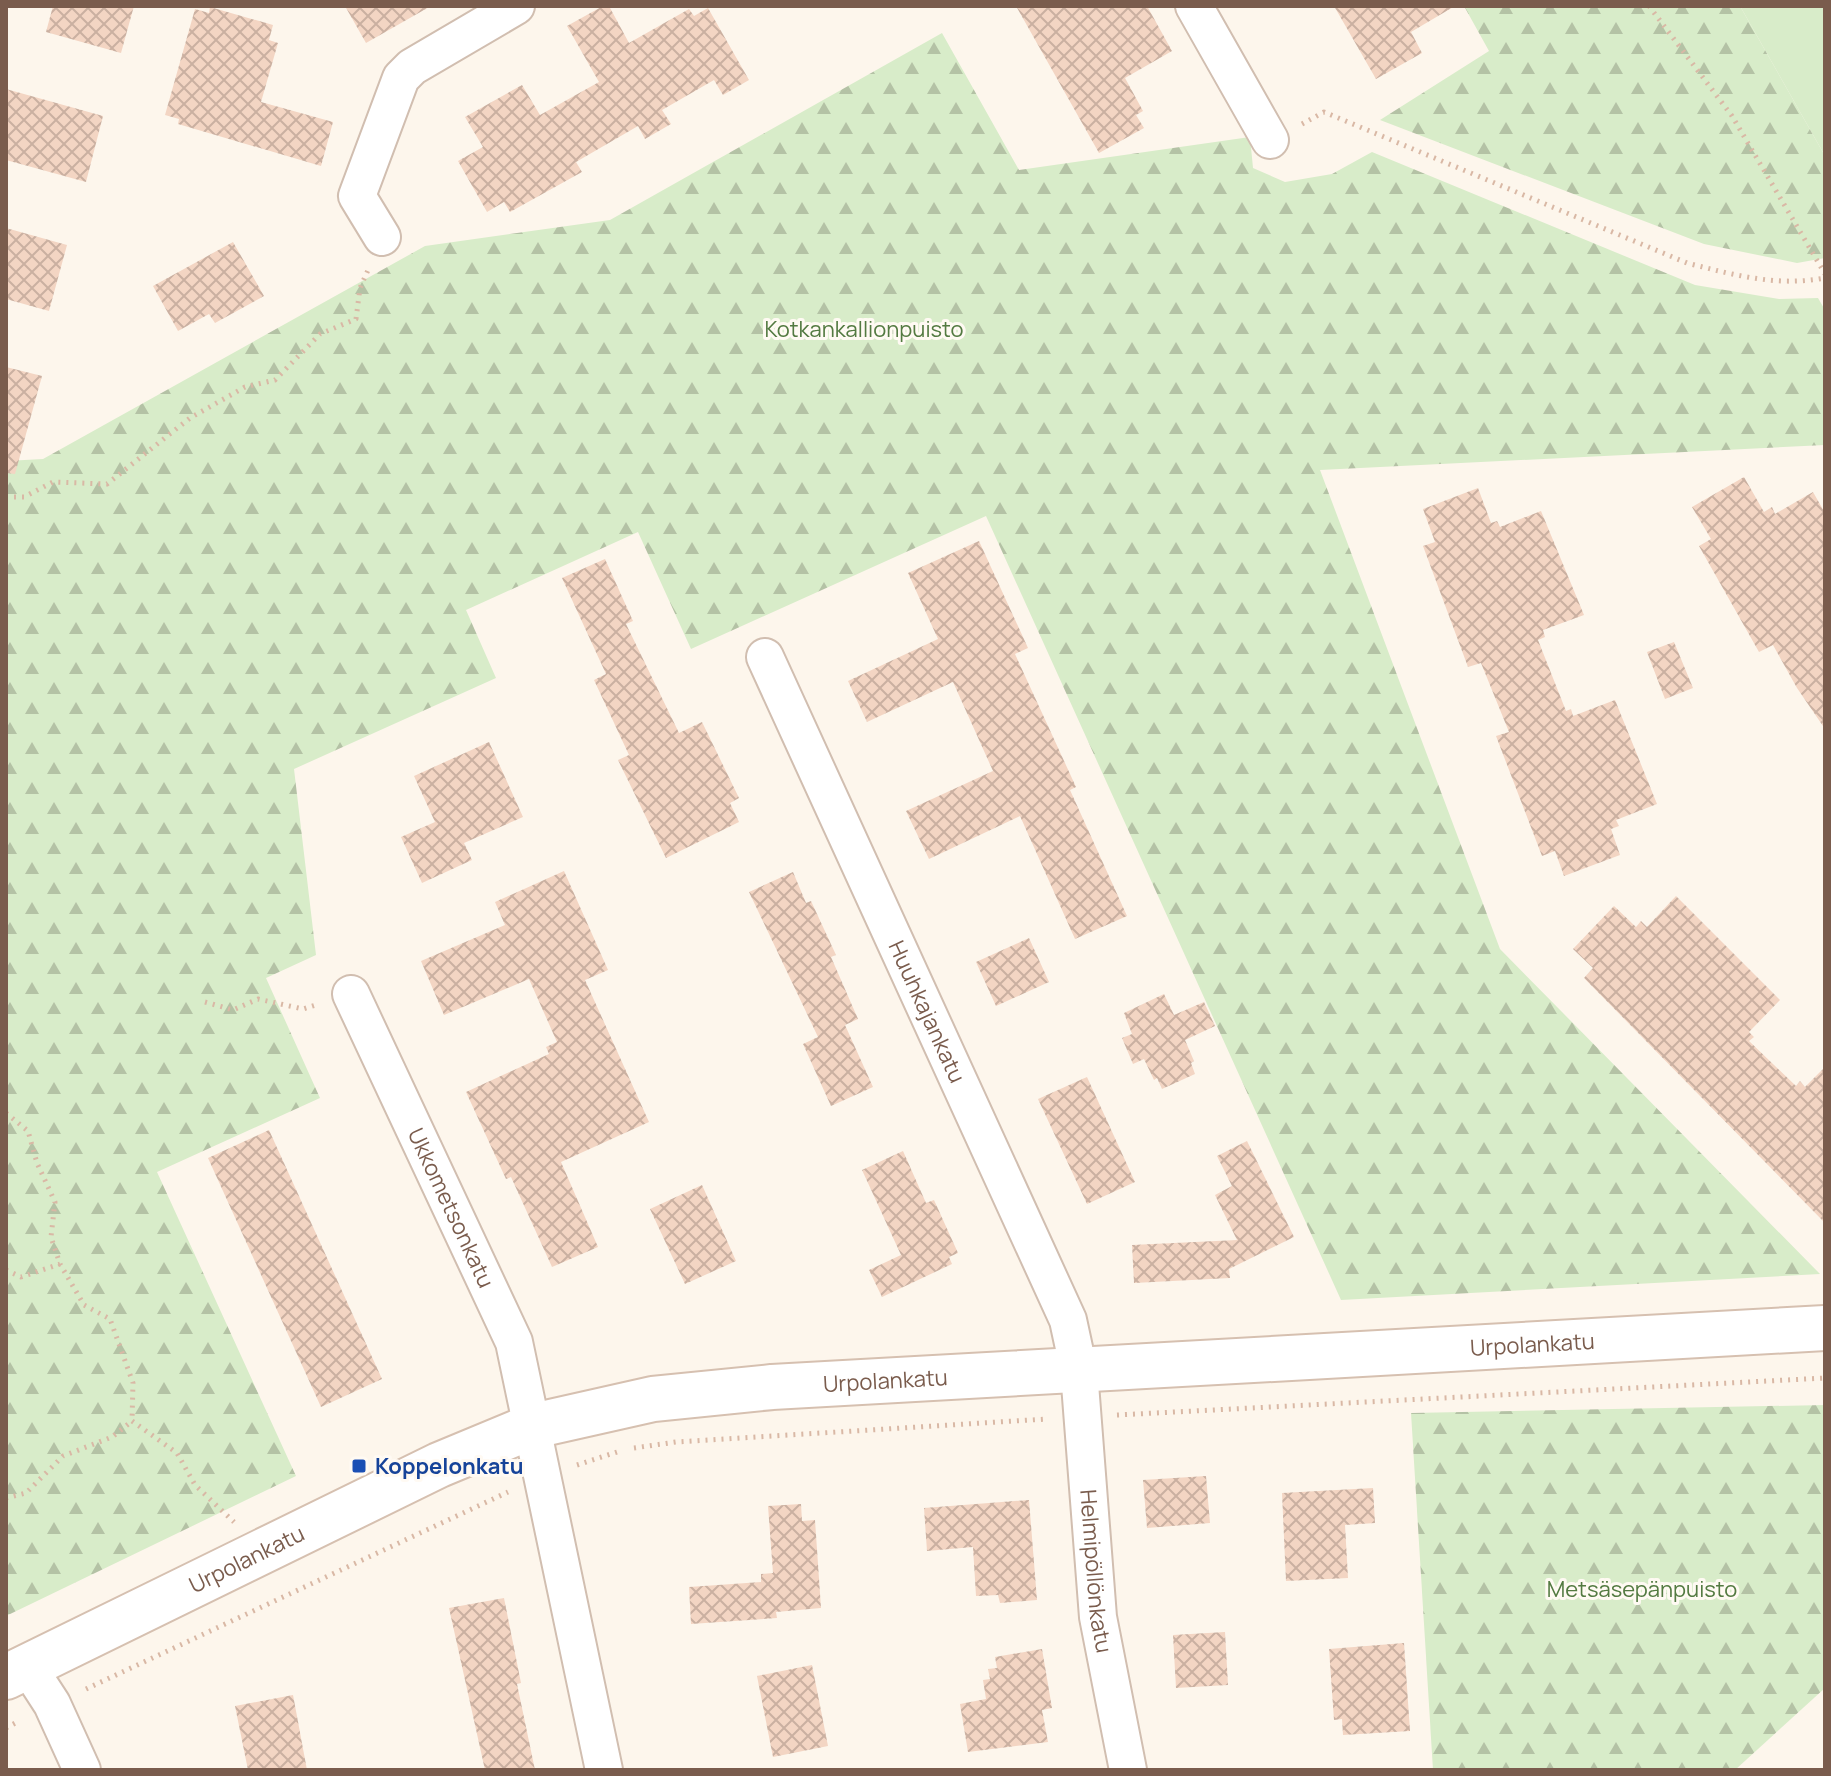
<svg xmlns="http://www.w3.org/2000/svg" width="1831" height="1776" font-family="Manrope,sans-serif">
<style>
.grass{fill:#d8ecc9}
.forest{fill:url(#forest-firs)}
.building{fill:url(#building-cross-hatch)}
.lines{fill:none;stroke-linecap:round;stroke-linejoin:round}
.street-casing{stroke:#d1beb0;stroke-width:40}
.secondary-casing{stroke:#d6c0b0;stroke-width:48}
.path{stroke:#d9b8a5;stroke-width:5;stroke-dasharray:2 6;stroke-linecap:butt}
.street{stroke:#fff;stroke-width:36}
.secondary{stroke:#fff;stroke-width:44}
.transit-dot{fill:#1a4fb4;stroke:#fffaf3;stroke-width:3}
.labels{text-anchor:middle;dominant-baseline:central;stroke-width:6;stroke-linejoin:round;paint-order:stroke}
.park-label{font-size:22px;fill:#537a41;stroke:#fffaf3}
.street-label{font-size:22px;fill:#7a5c4d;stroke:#fffaf3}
.transit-label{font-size:22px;font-weight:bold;fill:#164399;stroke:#fffaf3;text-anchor:start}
</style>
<defs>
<pattern id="forest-firs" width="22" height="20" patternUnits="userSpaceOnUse" patternTransform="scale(2)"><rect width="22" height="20" fill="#d8ecc9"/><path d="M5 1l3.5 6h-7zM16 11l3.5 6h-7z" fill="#b4c2a5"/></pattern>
<pattern id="building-cross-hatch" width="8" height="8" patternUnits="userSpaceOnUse" patternTransform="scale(2)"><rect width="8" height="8" fill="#f3d5c3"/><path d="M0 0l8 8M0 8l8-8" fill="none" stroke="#cab0a1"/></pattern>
</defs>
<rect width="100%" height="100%" fill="#fdf6ec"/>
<path class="grass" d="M 1740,6 L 1825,6 L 1825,156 Z"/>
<g class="forest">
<path d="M 1464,6 L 1740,6 L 1825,156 L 1825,258 L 1797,263 L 1704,244 L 1380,120 L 1489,51 Z"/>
<path d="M 942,33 L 1019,170 L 1250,137 L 1253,168 L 1285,182 L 1332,174 L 1372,152 L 1695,285 L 1779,299 L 1818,298 L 1825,310 L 1825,445 L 1320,470 L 1500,949 L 1820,1274 L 1341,1300 L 986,516 L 691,649 L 638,532 L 466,610 L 496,678 L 294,769 L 316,955 L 266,978 L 320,1098 L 157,1172 L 296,1476 L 6,1616 L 6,461 L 43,459 L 425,246 L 610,220 Z"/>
<path d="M 1825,1405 L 1825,1688 L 1735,1770 L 1433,1770 L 1411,1413 Z"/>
</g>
<g class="building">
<path d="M 53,6 L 134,6 L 121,53 L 46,32 Z"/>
<path d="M 345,6 L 431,6 L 366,43 Z"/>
<path d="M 603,6 L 609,6 L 629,43 L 689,9 L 694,16 L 708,8 L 749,80 L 723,95 L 714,80 L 662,110 L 671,124 L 645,139 L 638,126 L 576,162 L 582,172 L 510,212 L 504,202 L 487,212 L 458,161 L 483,147 L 465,117 L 522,85 L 540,115 L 599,82 L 567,26 Z"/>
<path d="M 1016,6 L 1147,6 L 1172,51 L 1125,78 L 1143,111 L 1136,115 L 1144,128 L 1099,153 Z"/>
<path d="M 1334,6 L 1455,6 L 1411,32 L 1422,53 L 1376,79 Z"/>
<path d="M 210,7 L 273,25 L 269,40 L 278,43 L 261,102 L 333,122 L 321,166 L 178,124 L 179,119 L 165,115 L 195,9 L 209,13 Z"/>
<path d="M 6,89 L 103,116 L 86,182 L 6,160 Z"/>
<path d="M 6,228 L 67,245 L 49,311 L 6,299 Z"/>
<path d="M 233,242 L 264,296 L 215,323 L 209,314 L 178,331 L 153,286 Z"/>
<path d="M 6,367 L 42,376 L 15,474 L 6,473 Z"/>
<path d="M 1744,477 L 1764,512 L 1772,507 L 1775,514 L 1813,492 L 1825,513 L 1825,729 L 1797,688 L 1773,645 L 1759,652 L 1699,546 L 1711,539 L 1692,507 Z"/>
<path d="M 1478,488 L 1491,523 L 1497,521 L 1500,527 L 1541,511 L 1584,615 L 1543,630 L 1545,637 L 1538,640 L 1566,711 L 1571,709 L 1573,716 L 1615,700 L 1657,804 L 1616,820 L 1619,826 L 1611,829 L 1620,855 L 1564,876 L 1555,851 L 1542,856 L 1496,736 L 1509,732 L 1481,663 L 1468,667 L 1423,546 L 1435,542 L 1423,509 Z"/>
<path d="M 979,541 L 1028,648 L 1015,654 L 1076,787 L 1070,790 L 1127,916 L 1075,939 L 1020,816 L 929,859 L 906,811 L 993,771 L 953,682 L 867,722 L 848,681 L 938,639 L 908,573 Z"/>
<path d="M 605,559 L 633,621 L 626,624 L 679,733 L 702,722 L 739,798 L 730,803 L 739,822 L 666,858 L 618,760 L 629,755 L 594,680 L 606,674 L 562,578 Z"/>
<path d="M 1674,642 L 1693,688 L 1665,699 L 1647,652 Z"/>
<path d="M 489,742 L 523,817 L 464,843 L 472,860 L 422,883 L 401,837 L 435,822 L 414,776 Z"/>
<path d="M 564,871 L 608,970 L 585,980 L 649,1122 L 561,1162 L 598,1247 L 552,1267 L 511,1177 L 506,1179 L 466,1092 L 549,1054 L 546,1047 L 557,1042 L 529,979 L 444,1015 L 421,961 L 505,925 L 495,902 Z"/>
<path d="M 793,872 L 806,903 L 811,901 L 836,955 L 831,957 L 858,1019 L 845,1025 L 873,1087 L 831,1106 L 803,1044 L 818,1037 L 749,892 Z"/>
<path d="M 1676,896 L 1780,1000 L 1749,1032 L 1754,1037 L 1749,1041 L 1796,1086 L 1800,1081 L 1805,1087 L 1825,1067 L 1825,1223 L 1584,978 L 1593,968 L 1573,949 L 1614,906 L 1636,927 L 1641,921 L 1647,927 Z"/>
<path d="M 1029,938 L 1049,982 L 996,1006 L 976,962 Z"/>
<path d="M 1164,994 L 1174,1015 L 1204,1002 L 1215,1026 L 1185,1040 L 1194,1061 L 1191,1063 L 1195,1074 L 1162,1089 L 1157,1078 L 1154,1080 L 1144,1059 L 1133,1064 L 1122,1038 L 1132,1034 L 1124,1013 Z"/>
<path d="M 1087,1077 L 1135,1182 L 1087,1204 L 1038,1099 Z"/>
<path d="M 269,1130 L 382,1379 L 321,1407 L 208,1158 Z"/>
<path d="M 1247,1141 L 1294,1237 L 1229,1269 L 1230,1278 L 1134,1283 L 1132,1245 L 1237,1240 L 1215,1195 L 1232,1186 L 1217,1156 Z"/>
<path d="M 903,1151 L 926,1203 L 934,1200 L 958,1253 L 949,1257 L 952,1264 L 882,1297 L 869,1270 L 901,1255 L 862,1170 Z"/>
<path d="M 702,1185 L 736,1261 L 685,1284 L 650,1209 Z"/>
<path d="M 1206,1476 L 1210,1523 L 1147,1528 L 1143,1480 Z"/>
<path d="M 1373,1488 L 1375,1523 L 1345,1525 L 1348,1578 L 1286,1581 L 1282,1493 Z"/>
<path d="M 1029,1500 L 1037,1600 L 1000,1603 L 998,1595 L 976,1596 L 973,1547 L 927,1551 L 924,1508 Z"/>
<path d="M 801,1504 L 802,1521 L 815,1520 L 821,1608 L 776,1612 L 777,1618 L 691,1624 L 689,1587 L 761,1582 L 761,1574 L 773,1573 L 768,1506 Z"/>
<path d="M 504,1598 L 521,1683 L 517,1684 L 535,1770 L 485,1770 L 449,1608 Z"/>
<path d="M 1225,1632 L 1228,1685 L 1176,1688 L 1173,1635 Z"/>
<path d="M 1404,1643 L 1410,1731 L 1343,1735 L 1342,1719 L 1334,1720 L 1329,1649 Z"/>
<path d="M 1042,1649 L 1052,1708 L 1042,1710 L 1048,1742 L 968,1752 L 960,1704 L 986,1699 L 983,1680 L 990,1679 L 988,1669 L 997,1668 L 995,1657 Z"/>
<path d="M 812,1665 L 828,1746 L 773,1757 L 757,1676 Z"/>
<path d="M 293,1695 L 307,1770 L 248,1770 L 235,1706 Z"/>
</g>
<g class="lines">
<defs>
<g id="street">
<path d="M 1194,6 L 1270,140"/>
<path d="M 382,237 L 357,196 L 401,78 L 412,67 L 516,6"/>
<path id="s1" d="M 765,657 L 1068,1320 L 1079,1371 L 1098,1617 L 1128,1770"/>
<path id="s2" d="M 351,994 L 514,1342 L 604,1770"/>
<path d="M 28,1667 L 52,1704 L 82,1770"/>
</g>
<g id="secondary">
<path id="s3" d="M 6,1677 L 439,1465 L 533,1426 L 653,1399 L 772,1387 L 1825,1328"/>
</g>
</defs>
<use href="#street" class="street-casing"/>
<use href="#secondary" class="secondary-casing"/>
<g class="path">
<path d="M 1649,6 L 1732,116 L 1825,274"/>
<path d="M 1302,124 L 1324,112 L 1687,263 C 1734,275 1777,287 1825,278"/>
<path d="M 6,497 L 24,497 L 53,482 L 107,484 L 190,418 L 245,387 L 275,380 L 320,334 L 356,319 L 360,288 L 368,270"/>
<path d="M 205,1002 L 233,1010 L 258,999 L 303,1009 L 319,1004"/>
<path d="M 6,1113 L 28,1131 L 37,1163 L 55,1202 L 51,1237 L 60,1264 L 84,1305 L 110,1319 L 133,1383 L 132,1421"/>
<path d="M 6,1270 L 21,1277 L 60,1264"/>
<path d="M 1117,1415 L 1825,1378"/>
<path d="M 132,1421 L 177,1453 L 195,1485 L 234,1522"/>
<path d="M 634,1448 L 676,1442 L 1047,1419"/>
<path d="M 577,1465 L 617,1452"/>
<path d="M 6,1498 L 26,1493 L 63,1456 L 112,1437 L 132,1421"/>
<path d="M 86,1689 L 508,1492"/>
<path d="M 6,1728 L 19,1721"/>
</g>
<use href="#street" class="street"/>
<use href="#secondary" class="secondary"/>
</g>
<rect class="transit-dot" x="351" y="1458" width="16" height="16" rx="4"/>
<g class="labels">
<g class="park-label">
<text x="864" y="329">Kotkankallionpuisto</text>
<text x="1642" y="1589">Metsäsepänpuisto</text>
</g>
<g class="street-label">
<text stroke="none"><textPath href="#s1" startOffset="390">Huuhkajankatu</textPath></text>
<text stroke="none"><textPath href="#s2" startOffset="236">Ukkometsonkatu</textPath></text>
<text stroke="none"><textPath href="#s3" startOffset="1588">Urpolankatu</textPath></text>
<text stroke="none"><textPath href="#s3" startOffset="940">Urpolankatu</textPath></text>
<text stroke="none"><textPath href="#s3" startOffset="268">Urpolankatu</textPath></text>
<text stroke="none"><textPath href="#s1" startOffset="982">Helmipöllönkatu</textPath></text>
</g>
<g class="transit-label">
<text x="375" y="1466">Koppelonkatu</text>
</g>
</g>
<rect width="1831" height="1776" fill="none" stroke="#7a5c4d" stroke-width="16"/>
</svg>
